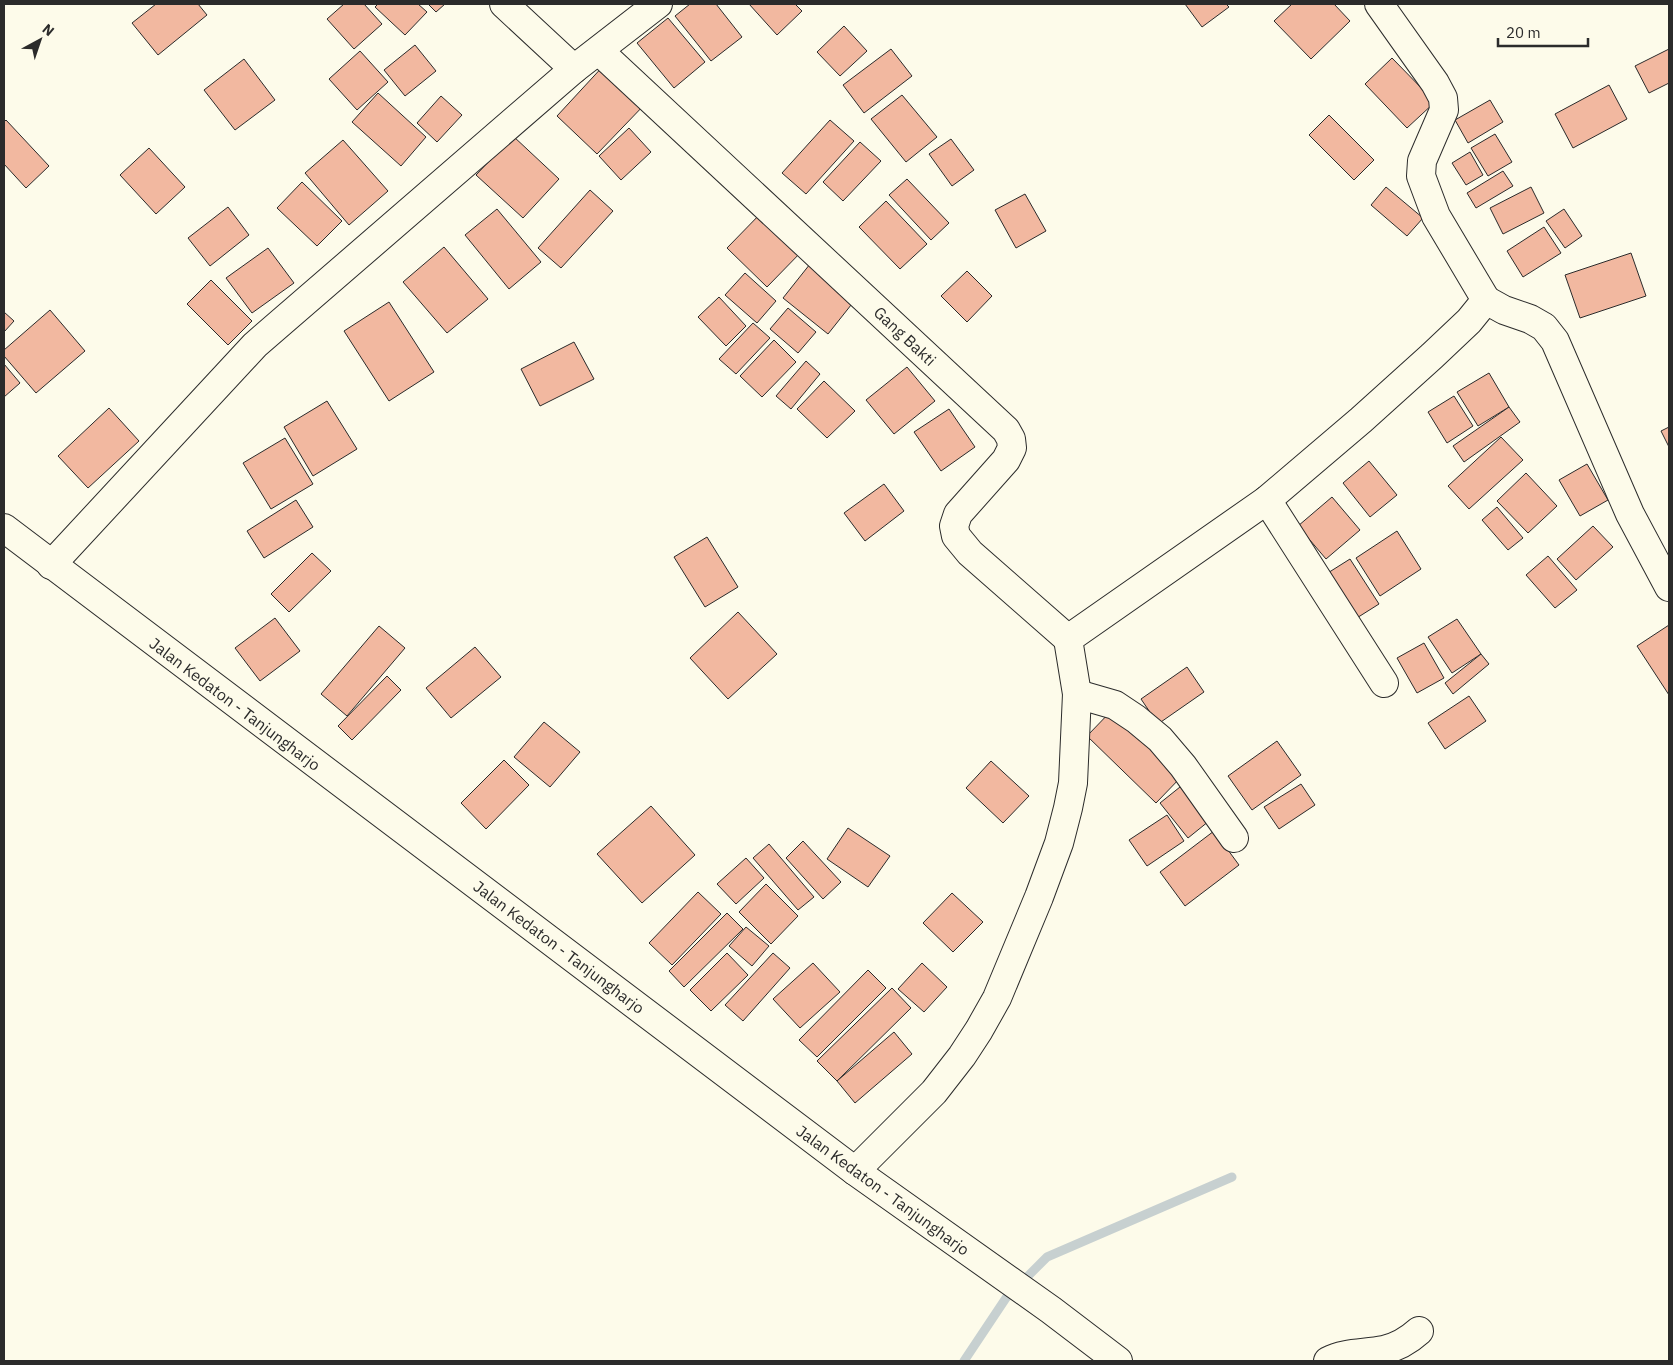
<svg xmlns="http://www.w3.org/2000/svg" width="1673" height="1365" font-family="'IBM Plex Sans',sans-serif">
<style>
.lines{fill:none;stroke-linecap:round;stroke-linejoin:round}
.stream{stroke:#c7d0d0;stroke-width:9}
.building{fill:#f2b8a0;stroke:#2b2b2b}
.minor-casing{stroke:#2b2b2b;stroke-width:30}
.minor{stroke:#fdfbea;stroke-width:28}
.labels{text-anchor:middle;dominant-baseline:central;stroke-width:4;stroke-linejoin:round;paint-order:stroke}
.street-label{font-size:16px;fill:#2b2b2b;stroke:#fdfbea}
</style>
<rect width="100%" height="100%" fill="#fdfbea"/>
<g class="lines">
<path class="stream" d="M 964,1361 L 1006,1298 L 1047,1257 L 1232,1177"/>
</g>
<g class="building">
<path d="M 156,4 L 198,4 L 207,15 L 158,55 L 132,23 Z"/>
<path d="M 344,4 L 364,4 L 382,24 L 354,49 L 327,19 Z"/>
<path d="M 378,4 L 418,4 L 427,12 L 405,35 L 375,7 Z"/>
<path d="M 428,4 L 445,4 L 436,12 Z"/>
<path d="M 690,4 L 716,4 L 742,37 L 711,61 L 675,16 Z"/>
<path d="M 749,4 L 795,4 L 802,11 L 777,35 Z"/>
<path d="M 1185,4 L 1226,4 L 1229,7 L 1202,27 Z"/>
<path d="M 1292,4 L 1334,4 L 1350,21 L 1311,59 L 1274,21 Z"/>
<path d="M 668,18 L 705,62 L 674,88 L 637,43 Z"/>
<path d="M 844,26 L 867,51 L 840,76 L 817,52 Z"/>
<path d="M 415,45 L 436,71 L 405,96 L 384,70 Z"/>
<path d="M 891,49 L 912,76 L 864,113 L 843,85 Z"/>
<path d="M 1669,49 L 1669,83 L 1649,93 L 1635,66 Z"/>
<path d="M 360,51 L 388,82 L 357,110 L 329,79 Z"/>
<path d="M 1392,58 L 1435,102 L 1407,128 L 1365,84 Z"/>
<path d="M 244,59 L 275,100 L 235,130 L 204,90 Z"/>
<path d="M 606,63 L 647,102 L 597,154 L 557,116 Z"/>
<path d="M 1609,85 L 1627,119 L 1573,148 L 1555,114 Z"/>
<path d="M 378,93 L 426,137 L 401,166 L 352,122 Z"/>
<path d="M 902,95 L 937,137 L 906,162 L 871,119 Z"/>
<path d="M 441,96 L 462,115 L 437,142 L 417,123 Z"/>
<path d="M 1490,100 L 1503,122 L 1468,143 L 1455,120 Z"/>
<path d="M 1329,115 L 1374,160 L 1354,180 L 1309,135 Z"/>
<path d="M 6,120 L 49,166 L 26,188 L 4,164 L 4,122 Z"/>
<path d="M 830,120 L 854,141 L 806,194 L 782,173 Z"/>
<path d="M 629,128 L 651,152 L 621,180 L 599,156 Z"/>
<path d="M 1495,134 L 1512,162 L 1488,176 L 1471,148 Z"/>
<path d="M 513,136 L 559,179 L 523,218 L 476,175 Z"/>
<path d="M 951,139 L 974,170 L 952,186 L 929,154 Z"/>
<path d="M 343,140 L 388,191 L 349,225 L 305,173 Z"/>
<path d="M 860,142 L 881,161 L 843,201 L 823,182 Z"/>
<path d="M 149,148 L 185,187 L 156,214 L 120,175 Z"/>
<path d="M 1470,152 L 1483,175 L 1466,185 L 1452,163 Z"/>
<path d="M 1503,171 L 1513,186 L 1476,208 L 1467,193 Z"/>
<path d="M 907,179 L 949,223 L 931,240 L 889,195 Z"/>
<path d="M 302,182 L 342,221 L 317,246 L 277,208 Z"/>
<path d="M 1386,187 L 1423,218 L 1407,236 L 1371,205 Z"/>
<path d="M 1531,187 L 1544,213 L 1503,234 L 1490,208 Z"/>
<path d="M 590,190 L 613,211 L 561,268 L 538,248 Z"/>
<path d="M 1025,194 L 1046,231 L 1016,248 L 995,210 Z"/>
<path d="M 886,201 L 927,244 L 900,269 L 859,227 Z"/>
<path d="M 228,207 L 249,235 L 210,266 L 188,238 Z"/>
<path d="M 497,209 L 541,262 L 509,289 L 465,235 Z"/>
<path d="M 765,209 L 805,248 L 767,287 L 727,248 Z"/>
<path d="M 1564,209 L 1582,236 L 1565,248 L 1546,221 Z"/>
<path d="M 1544,227 L 1561,253 L 1523,277 L 1507,251 Z"/>
<path d="M 444,247 L 488,299 L 447,333 L 403,282 Z"/>
<path d="M 268,248 L 294,283 L 252,313 L 226,278 Z"/>
<path d="M 1631,253 L 1646,296 L 1580,318 L 1565,275 Z"/>
<path d="M 814,259 L 859,295 L 828,334 L 783,298 Z"/>
<path d="M 967,271 L 992,296 L 967,322 L 941,296 Z"/>
<path d="M 745,273 L 776,301 L 757,323 L 725,295 Z"/>
<path d="M 211,280 L 252,321 L 228,345 L 187,304 Z"/>
<path d="M 719,297 L 746,326 L 726,346 L 698,317 Z"/>
<path d="M 389,302 L 434,372 L 389,401 L 344,331 Z"/>
<path d="M 788,308 L 816,332 L 798,353 L 770,329 Z"/>
<path d="M 50,310 L 85,351 L 36,393 L 4,356 L 4,350 Z"/>
<path d="M 4,312 L 14,321 L 4,332 Z"/>
<path d="M 753,323 L 770,338 L 736,374 L 719,359 Z"/>
<path d="M 774,340 L 796,362 L 762,397 L 740,376 Z"/>
<path d="M 574,342 L 594,379 L 540,406 L 521,369 Z"/>
<path d="M 806,361 L 820,374 L 791,409 L 776,396 Z"/>
<path d="M 4,364 L 20,383 L 4,397 Z"/>
<path d="M 907,367 L 935,401 L 894,434 L 866,400 Z"/>
<path d="M 1489,373 L 1509,407 L 1478,426 L 1457,392 Z"/>
<path d="M 824,381 L 855,411 L 827,438 L 797,409 Z"/>
<path d="M 1454,396 L 1473,426 L 1447,443 L 1428,412 Z"/>
<path d="M 327,401 L 357,449 L 313,476 L 284,427 Z"/>
<path d="M 1509,407 L 1520,422 L 1464,462 L 1453,446 Z"/>
<path d="M 109,408 L 139,441 L 88,488 L 58,456 Z"/>
<path d="M 949,409 L 975,447 L 941,471 L 914,432 Z"/>
<path d="M 1669,427 L 1669,447 L 1661,431 Z"/>
<path d="M 1501,437 L 1523,460 L 1469,509 L 1448,486 Z"/>
<path d="M 285,438 L 313,484 L 271,509 L 243,463 Z"/>
<path d="M 1369,461 L 1397,495 L 1370,517 L 1343,483 Z"/>
<path d="M 1587,464 L 1608,500 L 1580,516 L 1559,480 Z"/>
<path d="M 1526,473 L 1557,506 L 1528,533 L 1497,501 Z"/>
<path d="M 884,484 L 904,511 L 865,541 L 844,513 Z"/>
<path d="M 1332,497 L 1360,530 L 1326,559 L 1298,526 Z"/>
<path d="M 296,500 L 313,527 L 264,558 L 247,531 Z"/>
<path d="M 1497,507 L 1523,538 L 1508,550 L 1482,520 Z"/>
<path d="M 1593,526 L 1613,547 L 1576,580 L 1557,559 Z"/>
<path d="M 1397,531 L 1421,569 L 1380,596 L 1356,558 Z"/>
<path d="M 707,537 L 738,587 L 705,607 L 674,557 Z"/>
<path d="M 312,553 L 331,571 L 289,612 L 271,594 Z"/>
<path d="M 1548,556 L 1577,590 L 1555,608 L 1526,575 Z"/>
<path d="M 1350,559 L 1379,604 L 1352,621 L 1323,576 Z"/>
<path d="M 738,612 L 777,654 L 728,699 L 690,658 Z"/>
<path d="M 275,618 L 300,651 L 260,681 L 235,648 Z"/>
<path d="M 1457,619 L 1481,654 L 1452,673 L 1428,637 Z"/>
<path d="M 1669,625 L 1669,695 L 1637,646 Z"/>
<path d="M 379,626 L 405,648 L 347,716 L 321,694 Z"/>
<path d="M 1424,643 L 1444,678 L 1417,693 L 1397,658 Z"/>
<path d="M 475,647 L 501,677 L 451,718 L 426,688 Z"/>
<path d="M 1481,654 L 1489,664 L 1453,694 L 1445,683 Z"/>
<path d="M 1187,667 L 1204,692 L 1158,724 L 1141,699 Z"/>
<path d="M 387,676 L 401,690 L 352,740 L 338,726 Z"/>
<path d="M 1469,696 L 1486,721 L 1445,749 L 1428,723 Z"/>
<path d="M 1114,708 L 1183,775 L 1156,803 L 1087,736 Z"/>
<path d="M 544,722 L 580,752 L 550,787 L 514,757 Z"/>
<path d="M 1277,741 L 1301,775 L 1252,810 L 1228,776 Z"/>
<path d="M 504,760 L 529,785 L 486,829 L 461,803 Z"/>
<path d="M 991,761 L 1029,796 L 1003,823 L 966,788 Z"/>
<path d="M 1185,783 L 1214,817 L 1188,838 L 1160,803 Z"/>
<path d="M 1301,784 L 1315,805 L 1279,829 L 1264,807 Z"/>
<path d="M 651,806 L 695,855 L 642,903 L 597,854 Z"/>
<path d="M 1167,815 L 1184,841 L 1147,866 L 1129,840 Z"/>
<path d="M 848,828 L 890,856 L 868,887 L 827,859 Z"/>
<path d="M 1214,831 L 1239,865 L 1185,906 L 1160,872 Z"/>
<path d="M 803,841 L 841,882 L 823,899 L 786,858 Z"/>
<path d="M 769,844 L 814,897 L 798,910 L 753,858 Z"/>
<path d="M 746,858 L 764,878 L 736,904 L 717,884 Z"/>
<path d="M 766,884 L 798,916 L 771,944 L 739,912 Z"/>
<path d="M 698,892 L 721,914 L 672,965 L 649,943 Z"/>
<path d="M 952,893 L 983,922 L 953,952 L 923,923 Z"/>
<path d="M 727,913 L 743,929 L 684,987 L 669,971 Z"/>
<path d="M 746,927 L 769,946 L 752,966 L 729,946 Z"/>
<path d="M 727,953 L 748,975 L 711,1011 L 690,990 Z"/>
<path d="M 773,953 L 790,968 L 743,1021 L 725,1005 Z"/>
<path d="M 813,963 L 840,992 L 800,1028 L 773,999 Z"/>
<path d="M 922,963 L 947,987 L 924,1012 L 898,989 Z"/>
<path d="M 868,970 L 886,988 L 817,1057 L 799,1040 Z"/>
<path d="M 892,988 L 911,1008 L 837,1081 L 817,1061 Z"/>
<path d="M 894,1032 L 912,1054 L 855,1103 L 837,1081 Z"/>
</g>
<g class="lines">
<defs>
<g id="minor">
<path d="M 504,4 L 574,69"/>
<path d="M 599,51 L 1006,430 L 1011,439 L 1012,448 L 1006,460 L 958,514 L 954,526 L 956,536 L 970,553 L 1068,639"/>
<path d="M 1486,300 L 1504,310 L 1530,319 L 1544,327 L 1555,341 L 1630,514 L 1669,587"/>
<path d="M 1267,500 L 1384,683"/>
<path d="M 4,528 L 855,1171 L 1051,1310 L 1118,1361"/>
<path d="M 51,565 L 255,345 L 574,69 L 658,4"/>
<path d="M 1077,694 L 1115,705 L 1136,719 L 1160,739 L 1183,766 L 1234,838"/>
<path d="M 855,1171 L 934,1092 L 962,1056 L 979,1030 L 997,998 L 1039,897 L 1059,843 L 1068,808 L 1073,783 L 1077,694 L 1068,639 L 1267,500 L 1361,420 L 1432,356 L 1469,321 L 1486,300 L 1436,216 L 1421,176 L 1422,161 L 1444,110 L 1443,98 L 1435,83 L 1379,4"/>
<path d="M 1328,1361 C 1345,1352 1365,1354 1384,1350 C 1397,1347 1409,1340 1419,1331"/>
</g>
</defs>
<use href="#minor" class="minor-casing"/>
<use href="#minor" class="minor"/>
</g>
<g class="labels">
<g class="street-label">
<text transform="translate(905 336) rotate(43)">Gang Bakti</text>
<text transform="translate(235 704) rotate(37)">Jalan Kedaton - Tanjungharjo</text>
<text transform="translate(559 947) rotate(37)">Jalan Kedaton - Tanjungharjo</text>
<text transform="translate(883 1190) rotate(36)">Jalan Kedaton - Tanjungharjo</text>
</g>
</g>
<rect width="1673" height="1365" fill="none" stroke="#2b2b2b" stroke-width="10"/>
<g transform="translate(40 40) rotate(40)" stroke="#fdfbea" stroke-width="4" paint-order="stroke">
<path d="M0-4L9 19L0 12L-9 19Z" fill="#2b2b2b"/>
<text y="-8" font-size="14" font-weight="bold" text-anchor="middle" fill="#2b2b2b">N</text>
</g>
<path d="M1498 38v8h90v-8" fill="none" stroke="#2b2b2b" stroke-width="2.5"/>
<text x="1506" y="38" font-size="15" fill="#2b2b2b" stroke="#fdfbea" stroke-width="4" paint-order="stroke">20 m</text>
</svg>
